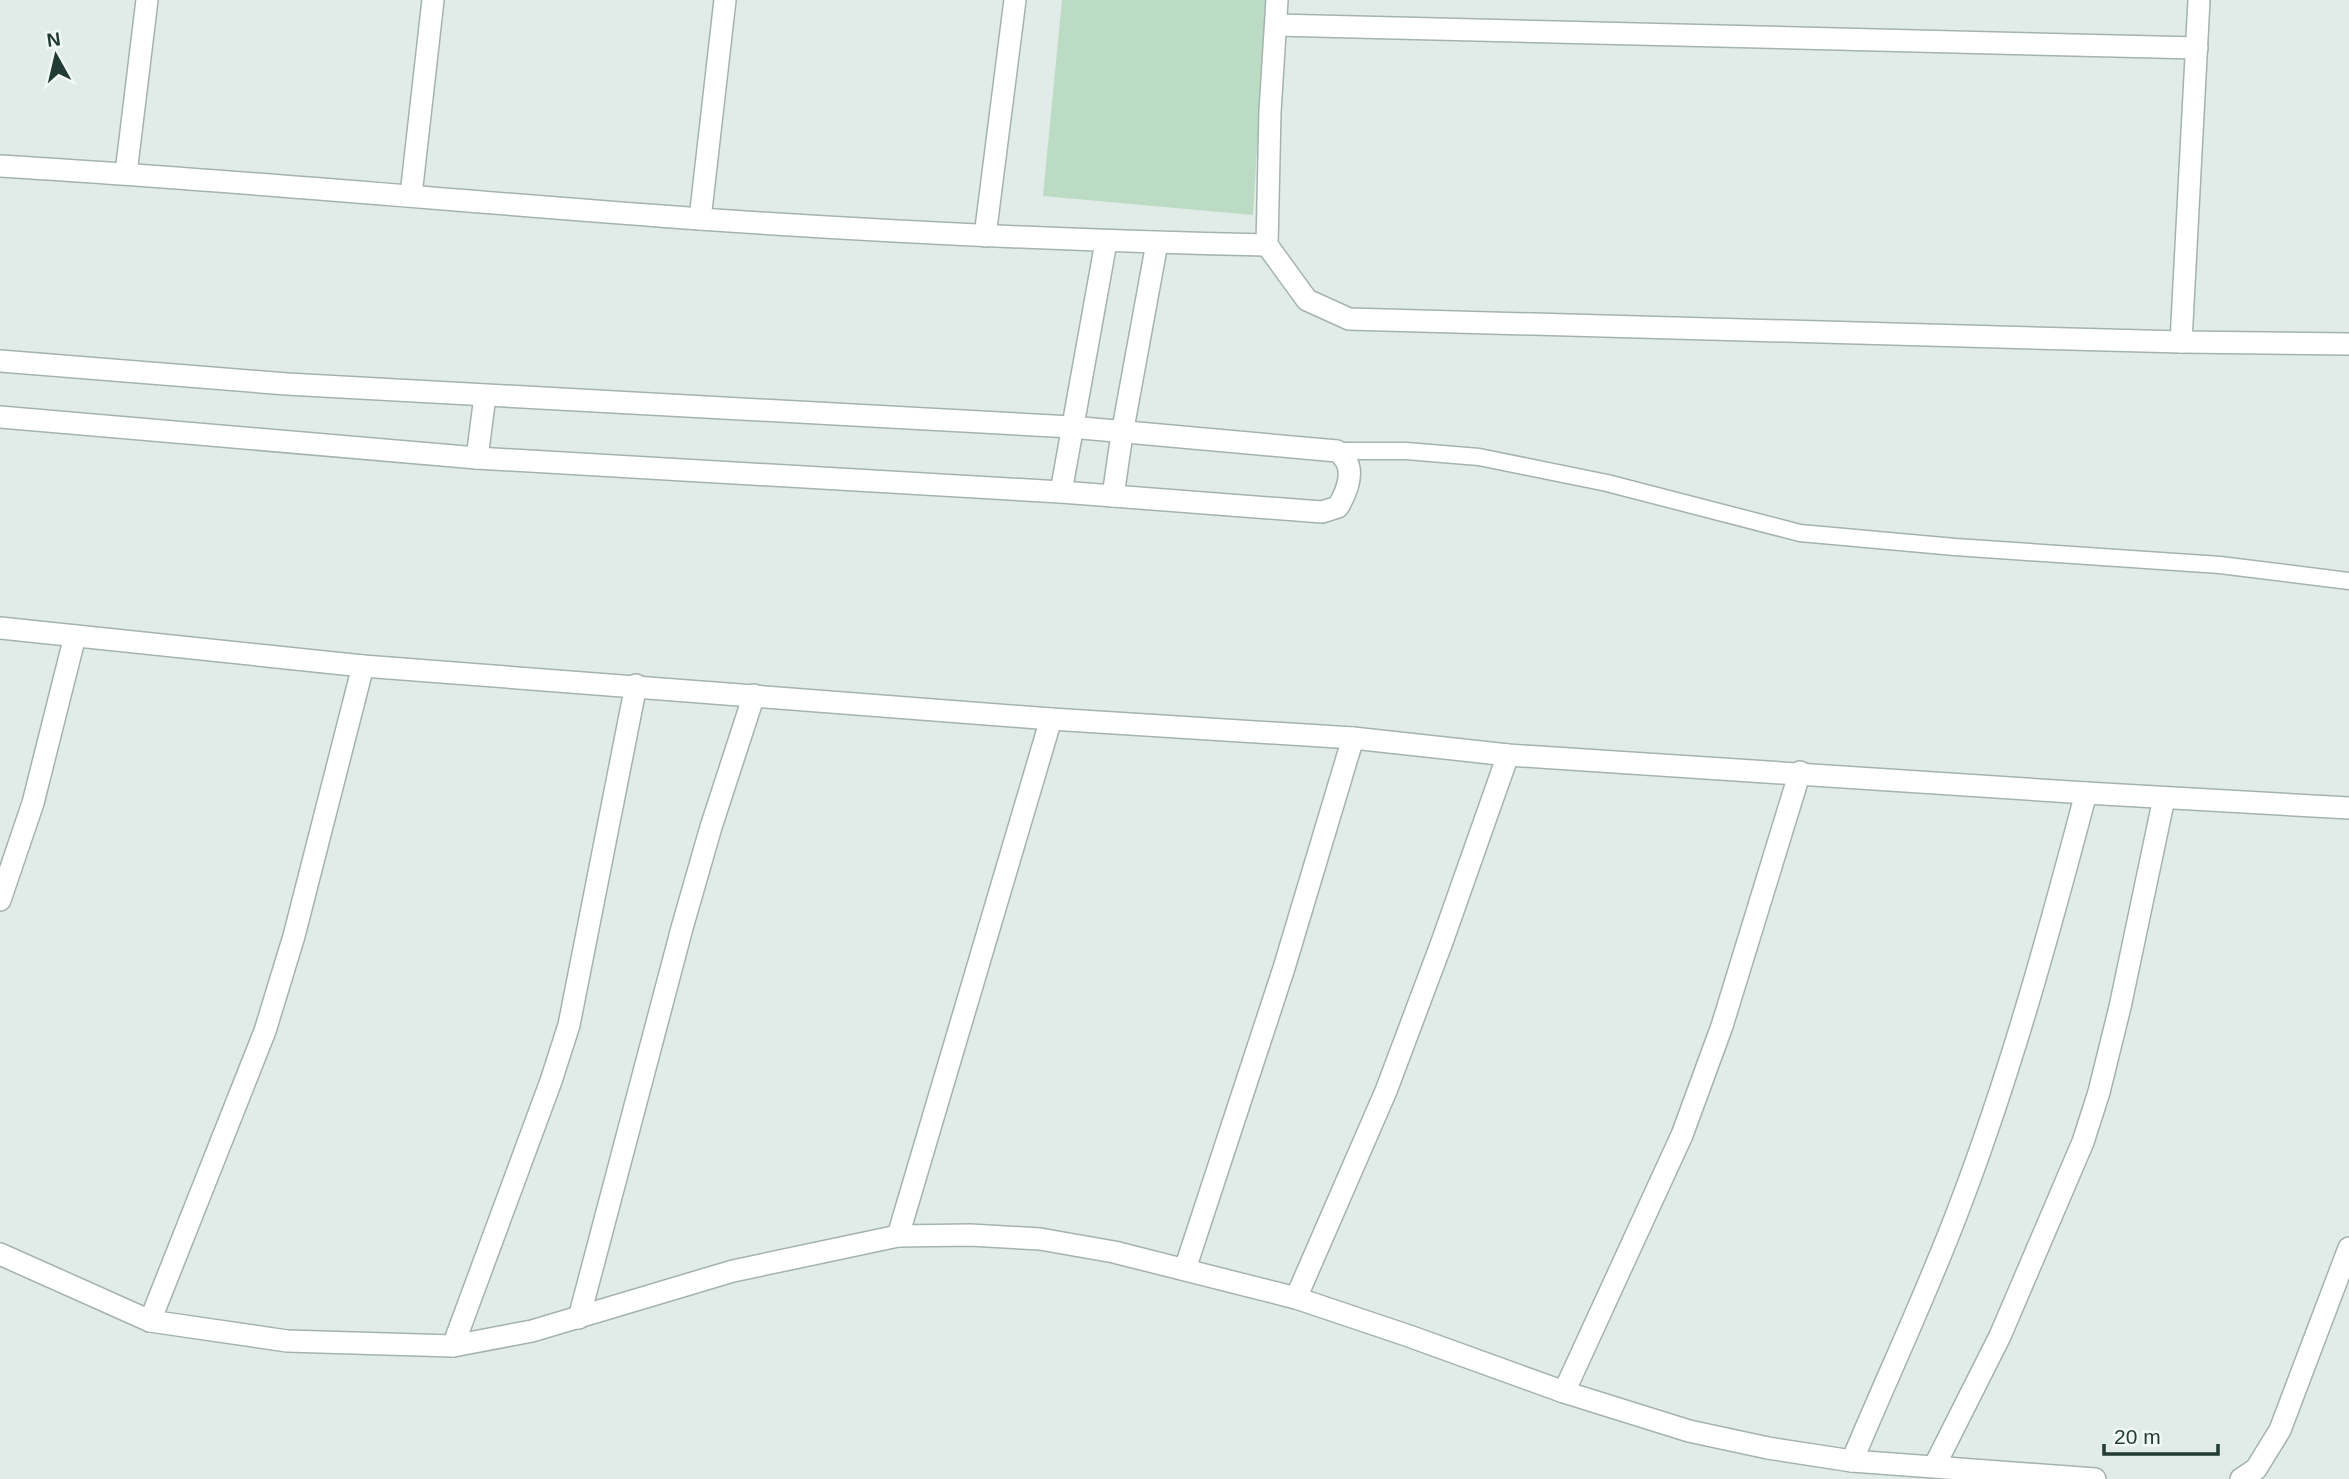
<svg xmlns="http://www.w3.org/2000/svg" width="2349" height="1479" font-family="Arial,sans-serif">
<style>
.green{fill:#bbdbc4}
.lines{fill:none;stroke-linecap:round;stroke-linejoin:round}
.lane-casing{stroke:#a4b3ae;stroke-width:19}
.street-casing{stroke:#a4b3ae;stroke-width:24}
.lane{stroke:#fff;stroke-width:16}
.street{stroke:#fff;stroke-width:21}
</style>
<rect width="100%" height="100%" fill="#e1ebe7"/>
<path class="green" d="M 1062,0 L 1266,0 L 1253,215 L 1043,196 Z"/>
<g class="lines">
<defs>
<path id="lane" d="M 1337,451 L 1406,451 L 1479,457 L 1607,483 L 1800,533 L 1955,547 L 2220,565 L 2349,581"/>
<g id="street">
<path d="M 1277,0 L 1270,112 L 1267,245 L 1307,300 L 1349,319 L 2181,342 L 2349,344"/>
<path d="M 1276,25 L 2197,48"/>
<path d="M 0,166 C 234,180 466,202 700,219 C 889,232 1078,241 1267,245"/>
<path d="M 126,173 L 147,0"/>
<path d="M 411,195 L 433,0"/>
<path d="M 700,219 L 725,0"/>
<path d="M 985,236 L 1015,0"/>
<path d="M 2181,342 L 2199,0"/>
<path d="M 0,361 L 287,384 L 1071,427 L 1337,451 C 1357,465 1349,488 1338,507 L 1322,512 L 1061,492 L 477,458 L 0,417"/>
<path d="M 477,458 L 485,396"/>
<path d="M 1061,492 L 1106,242"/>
<path d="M 1113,496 L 1122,434 L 1157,243"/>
<path d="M 0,628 L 363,666 L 1051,719 L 1353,738 L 1508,755 L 2086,793 L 2349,808"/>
<path d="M 0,900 L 33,803 L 75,636"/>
<path d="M 898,1236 L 1051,719"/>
<path d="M 0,1254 L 150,1321 L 287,1341 L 453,1346 L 532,1331 L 733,1271 L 898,1236 L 970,1235 L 1040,1239 L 1114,1252 L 1296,1298 L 1409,1336 L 1564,1392 L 1689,1431 L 1768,1448 L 1852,1461 L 2095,1479"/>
<path d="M 1185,1269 L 1284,968 L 1353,738"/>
<path d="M 1296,1298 L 1386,1091 L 1442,942 L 1508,755"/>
<path d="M 579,1318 L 682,928 L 711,827 L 754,695"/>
<path d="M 150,1321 L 265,1031 L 294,936 L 363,666"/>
<path d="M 453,1346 L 551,1081 L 569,1025 L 636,685"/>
<path d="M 1564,1392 L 1682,1135 L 1722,1026 L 1800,772"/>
<path d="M 1852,1461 C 1887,1377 1927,1293 1959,1208 C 2011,1072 2049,933 2086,793"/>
<path d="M 1935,1465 L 2000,1336 L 2083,1142 L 2099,1092 L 2120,1007 L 2164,798"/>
<path d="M 2241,1479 L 2256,1469 L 2280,1430 L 2349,1248"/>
</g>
</defs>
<use href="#lane" class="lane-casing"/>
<use href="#street" class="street-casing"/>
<use href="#lane" class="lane"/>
<use href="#street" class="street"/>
</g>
<g transform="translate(56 56) rotate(352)" stroke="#f2f8f5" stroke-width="5" paint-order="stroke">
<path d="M0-5L12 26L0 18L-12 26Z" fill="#223b35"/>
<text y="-10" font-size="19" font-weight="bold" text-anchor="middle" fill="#223b35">N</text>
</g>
<path d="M2104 1444v10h114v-10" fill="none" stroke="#223b35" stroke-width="3.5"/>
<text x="2114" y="1444" font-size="21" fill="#223b35" stroke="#f2f8f5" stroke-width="5" paint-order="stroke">20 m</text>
</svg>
